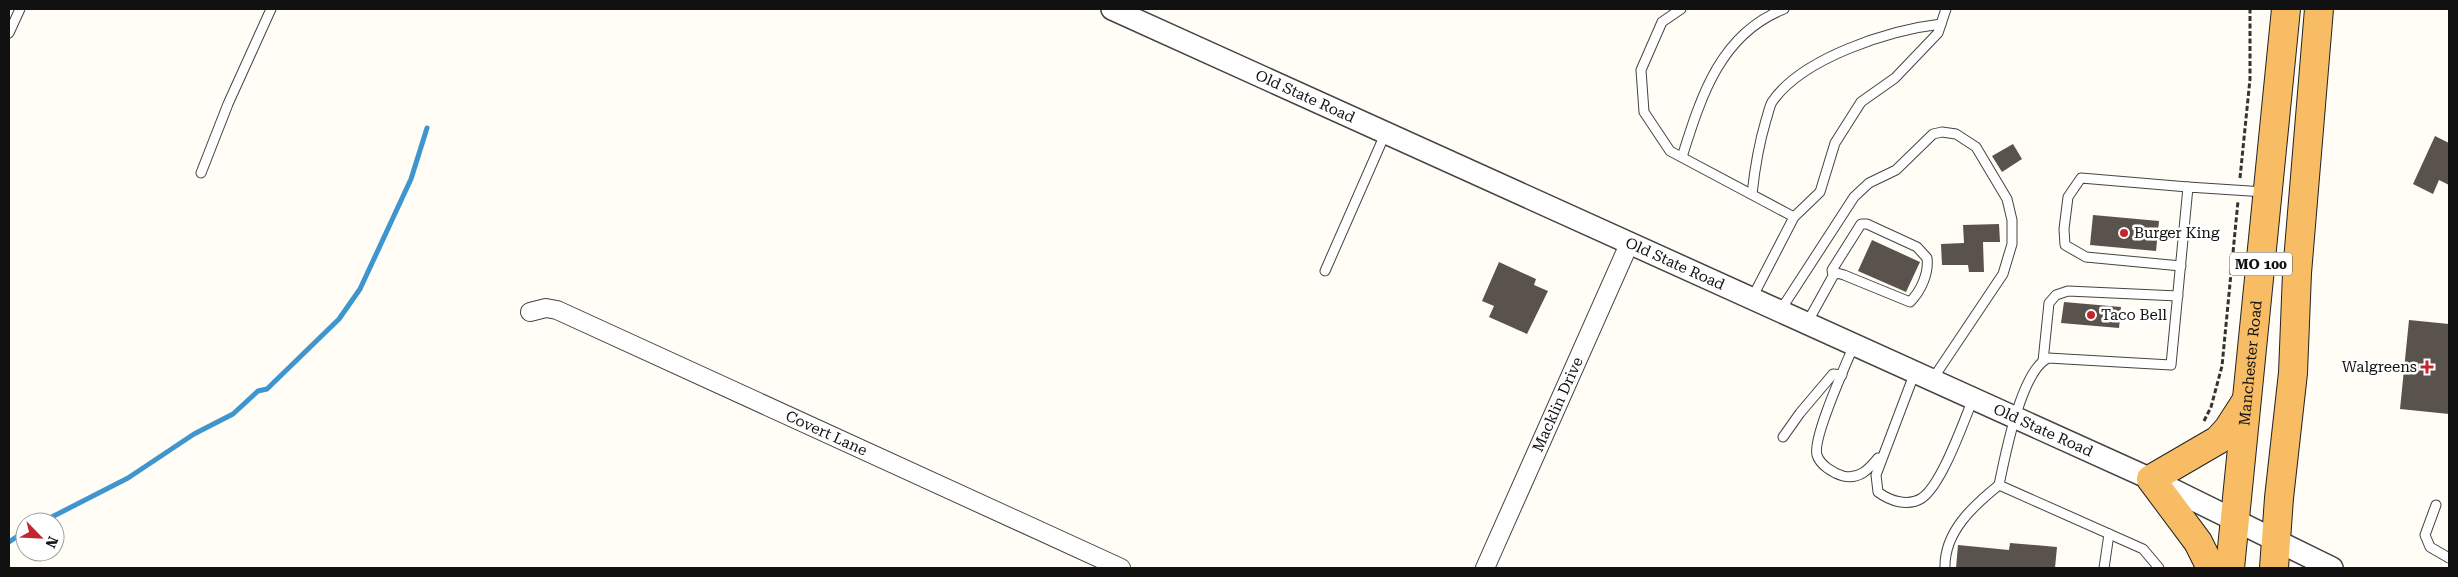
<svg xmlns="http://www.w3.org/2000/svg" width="2458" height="577" font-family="'Roboto Serif',serif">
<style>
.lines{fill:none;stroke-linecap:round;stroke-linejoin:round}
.stream{stroke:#3f96cf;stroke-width:5}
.building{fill:#5a524d}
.service-casing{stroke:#444;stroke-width:11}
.minor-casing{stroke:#444;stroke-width:20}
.tertiary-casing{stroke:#444;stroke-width:24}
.trunk-casing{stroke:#222;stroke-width:30}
.path{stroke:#333;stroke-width:3;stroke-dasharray:5 2.5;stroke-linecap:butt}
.service{stroke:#fff;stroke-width:9}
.minor{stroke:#fff;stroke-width:18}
.tertiary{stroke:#fff;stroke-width:21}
.trunk{stroke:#f7bc64;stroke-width:28}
.poi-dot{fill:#c4262e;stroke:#fff;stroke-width:2}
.labels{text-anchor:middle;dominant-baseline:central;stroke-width:5;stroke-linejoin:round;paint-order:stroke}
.shield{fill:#fff;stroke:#585858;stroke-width:1}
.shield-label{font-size:14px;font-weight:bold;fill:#111}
.street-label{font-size:15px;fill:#111;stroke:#fff}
.poi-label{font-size:15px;fill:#111;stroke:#fff;text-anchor:start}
</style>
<rect width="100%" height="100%" fill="#fffdf5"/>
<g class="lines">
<g class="stream">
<path d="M 42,522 L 128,478 L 194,434 L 233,414 L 258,391 L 267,389 L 339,319 L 360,289 L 411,179 L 427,128"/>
<path d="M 9,542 L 25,531"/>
</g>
</g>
<g class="building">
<path d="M 2435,136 L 2449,143 L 2449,185 L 2439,180 L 2433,194 L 2413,184 Z"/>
<path d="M 2013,144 L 2022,159 L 2002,172 L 1992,156 Z"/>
<path d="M 2093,215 L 2159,221 L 2156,251 L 2090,245 Z"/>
<path d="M 1999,224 L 2000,242 L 1983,242 L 1984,272 L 1969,272 L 1968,265 L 1942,265 L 1941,244 L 1964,243 L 1963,225 Z"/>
<path d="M 1872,240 L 1920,262 L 1906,292 L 1858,271 Z"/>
<path d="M 1499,262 L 1536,279 L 1534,285 L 1548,291 L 1527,334 L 1489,317 L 1494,306 L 1482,301 Z"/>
<path d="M 2064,302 L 2121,307 L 2119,328 L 2061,323 Z"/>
<path d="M 2409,320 L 2449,324 L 2449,414 L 2400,409 Z"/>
<path d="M 2010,543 L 2057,547 L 2055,568 L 1956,568 L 1958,545 L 2009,550 Z"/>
</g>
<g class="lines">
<defs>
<g id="service">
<path d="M 1681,9 L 1662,22 L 1641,70 L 1644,112 L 1670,151 L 1794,217"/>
<path d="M 9,33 L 20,9"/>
<path d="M 1682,157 C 1701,97 1720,34 1784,9"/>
<path d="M 201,173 L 228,104 L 271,9"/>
<path d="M 1752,194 C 1755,166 1758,147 1766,120 C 1768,115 1769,107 1772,102 C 1802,58 1889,30 1941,24"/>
<path d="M 2181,266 L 2086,257 L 2065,245 L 2064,229 L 2068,197 L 2081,178 L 2188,187"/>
<path d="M 1325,271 L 1386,132"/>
<path d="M 1752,298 L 1794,217 L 1820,192 L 1835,143 L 1861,102 L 1895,78 L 1938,33 L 1946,9"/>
<path d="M 1780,311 L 1854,197 L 1869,183 L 1896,170 L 1933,134 L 1942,132 L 1956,134 L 1976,147 L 2007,199 L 2012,220 L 2012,244 L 2003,274 L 1932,380"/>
<path d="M 1807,323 L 1833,276 L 1832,270 L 1861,224 L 1867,224 L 1917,247 L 1927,258 C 1929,273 1921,291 1910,302 L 1844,275 L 1837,273 L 1833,276"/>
<path d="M 1854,345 C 1846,364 1812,439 1817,455 C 1820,465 1833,473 1843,476 C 1859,480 1869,469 1878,458"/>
<path d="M 2043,361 L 2049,303 L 2056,295 L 2068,291 L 2178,296"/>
<path d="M 1915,372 L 1876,475 L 1878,492 C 1890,501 1908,507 1922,498 C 1942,484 1963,423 1973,399"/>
<path d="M 1783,437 L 1800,413 L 1833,374 L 1842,375"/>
<path d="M 2436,505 L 2425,535 L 2430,547 L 2449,558"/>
<path d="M 1945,568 C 1944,532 1973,506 1999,485"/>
<path d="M 2104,568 L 2109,534"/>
<path d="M 2159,568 L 2143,549 L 1999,485 C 2005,456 2021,371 2048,358 L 2171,365 L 2188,187 L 2265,192"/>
</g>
<g id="minor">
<path id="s1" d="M 530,312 L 546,308 L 557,310 L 1121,568"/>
<path id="s2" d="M 1485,568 L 1630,242"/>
</g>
<g id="tertiary">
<path id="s3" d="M 1112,9 L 2151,479 L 2332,568"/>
</g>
<g id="trunk">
<path d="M 2211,568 L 2198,542 L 2151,479 L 2218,440 L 2228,429 L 2246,401"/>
<path id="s4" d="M 2230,568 L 2286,9"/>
<path d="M 2274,568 L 2279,498 L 2293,373 L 2297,273 L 2319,9"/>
</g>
</defs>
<use href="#service" class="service-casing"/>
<use href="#minor" class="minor-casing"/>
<use href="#tertiary" class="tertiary-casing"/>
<use href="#trunk" class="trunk-casing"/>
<g class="path">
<path d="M 2240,178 L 2250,79 L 2250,9"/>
<path d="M 2204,421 L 2211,407 L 2222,366 L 2238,201"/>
</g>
<use href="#service" class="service"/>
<use href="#minor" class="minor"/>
<use href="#tertiary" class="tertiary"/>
<use href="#trunk" class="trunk"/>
</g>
<g class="poi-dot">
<circle cx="2124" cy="233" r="5"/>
<circle cx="2091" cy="315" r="5"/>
<path d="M2424.5 359.5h5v5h5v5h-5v5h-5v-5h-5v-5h5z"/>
</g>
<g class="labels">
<rect class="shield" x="2230" y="252.5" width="62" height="23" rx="4"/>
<g class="shield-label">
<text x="2261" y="264">MO 100</text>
</g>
<g class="street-label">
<text stroke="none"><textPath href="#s3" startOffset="212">Old State Road</textPath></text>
<text stroke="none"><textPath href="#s3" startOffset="618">Old State Road</textPath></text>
<text stroke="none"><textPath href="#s4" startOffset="206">Manchester Road</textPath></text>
<text stroke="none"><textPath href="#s2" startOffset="179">Macklin Drive</textPath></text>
<text stroke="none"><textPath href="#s3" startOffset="1022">Old State Road</textPath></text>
<text stroke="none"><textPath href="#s1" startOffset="324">Covert Lane</textPath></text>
</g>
<g class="poi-label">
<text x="2134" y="233">Burger King</text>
<text x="2101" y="315">Taco Bell</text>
<text x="2417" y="367" text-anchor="end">Walgreens</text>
</g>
</g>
<rect width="2458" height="577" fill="none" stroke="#111111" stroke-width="20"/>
<g transform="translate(40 537) rotate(114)"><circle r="24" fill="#ffffff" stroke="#a0a0a0"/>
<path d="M0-4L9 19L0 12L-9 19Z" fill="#c4262e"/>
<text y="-8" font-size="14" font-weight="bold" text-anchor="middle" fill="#111111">N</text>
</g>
</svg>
